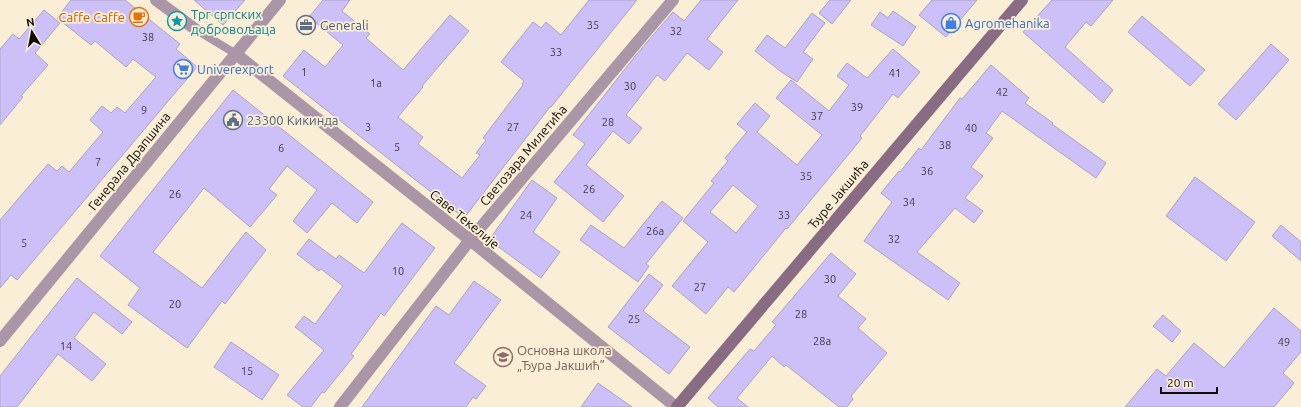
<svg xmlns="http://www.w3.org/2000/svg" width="1301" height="407" font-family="Ubuntu,sans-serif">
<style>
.building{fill:#cdc0f9;stroke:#aaa5bc;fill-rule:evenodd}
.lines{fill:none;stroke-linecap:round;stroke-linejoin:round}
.lane{stroke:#ab96a7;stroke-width:8}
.street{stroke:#ab96a7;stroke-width:12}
.secondary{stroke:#8a6b84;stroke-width:12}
.labels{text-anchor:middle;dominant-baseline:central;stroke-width:3.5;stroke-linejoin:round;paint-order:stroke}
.number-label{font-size:11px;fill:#403a43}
.culture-label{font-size:13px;fill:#0d838f;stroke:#faeed7;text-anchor:start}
.food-label{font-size:13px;fill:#c56008;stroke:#faeed7;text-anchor:end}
.shop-label{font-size:13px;fill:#366cbe;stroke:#faeed7;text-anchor:start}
.service-label{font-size:13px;fill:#4e5e75;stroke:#faeed7;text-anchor:start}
.street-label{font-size:13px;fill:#110d06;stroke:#faeed7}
.education-label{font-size:13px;fill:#785e54;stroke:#faeed7;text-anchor:start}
</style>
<rect width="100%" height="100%" fill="#faeed7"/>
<g class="building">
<path d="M 71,0 L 125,0 L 180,44 L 176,49 L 197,67 L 17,280 L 11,275 L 0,288 L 0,220 L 48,164 L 57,171 L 62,166 L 69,172 L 103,132 L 90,120 L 102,106 L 111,113 L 117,107 L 125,113 L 156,77 L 133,59 L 126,67 L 95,41 L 91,45 L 57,18 Z"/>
<path d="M 194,0 L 245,0 L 223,25 Z"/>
<path d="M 323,0 L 350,0 L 342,11 L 370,34 L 366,38 L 403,70 L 450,15 L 469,31 L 422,86 L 423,87 L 398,117 L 423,137 L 418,144 L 462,178 L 480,155 L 476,153 L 486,140 L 483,138 L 523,85 L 522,84 L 524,81 L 501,62 L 533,22 L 541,28 L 546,22 L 561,35 L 589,0 L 637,0 L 551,107 L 550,107 L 464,218 L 283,76 L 304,50 L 325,67 L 343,45 L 309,17 Z"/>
<path d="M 701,0 L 738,0 L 707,39 L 723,52 L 709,70 L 687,53 L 665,81 L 657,75 L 626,115 L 642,128 L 629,144 L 613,131 L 586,165 L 624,196 L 603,222 L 554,182 L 585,144 L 573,135 L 636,55 L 673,12 L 684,21 Z"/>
<path d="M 830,0 L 851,0 L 832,24 L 819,13 Z"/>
<path d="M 932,0 L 977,0 L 946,37 L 919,15 Z"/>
<path d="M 1052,0 L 1113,0 L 1091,26 L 1086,22 L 1065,47 L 1113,90 L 1103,103 L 1023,32 Z"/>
<path d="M 44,10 L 60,23 L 35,53 L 48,65 L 21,96 L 23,97 L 0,125 L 0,49 L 13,34 L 19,39 Z"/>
<path d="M 893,11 L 916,27 L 903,46 L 871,25 L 880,12 L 888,18 Z"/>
<path d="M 812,13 L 825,23 L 803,52 L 813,59 L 797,82 L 780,71 L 755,51 L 767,35 L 785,48 Z"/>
<path d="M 1142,16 L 1205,70 L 1190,86 L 1128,32 Z"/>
<path d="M 1271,44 L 1289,60 L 1236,120 L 1218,104 Z"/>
<path d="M 893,49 L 920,72 L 898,98 L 893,94 L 860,136 L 862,138 L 787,229 L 786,228 L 734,292 L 728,287 L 706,314 L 672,286 L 708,242 L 683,221 L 714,183 L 711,181 L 728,161 L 725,158 L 747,132 L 737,124 L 755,103 L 770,116 L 757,132 L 797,165 L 822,135 L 776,98 L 791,80 L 829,111 L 849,85 L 837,76 L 847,63 L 867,78 ZM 733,185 L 758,206 L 736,233 L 710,212 Z"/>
<path d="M 991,65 L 1029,98 L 1025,103 L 1053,123 L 1052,124 L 1106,163 L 1096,178 L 1002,111 L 986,133 L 993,138 L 971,167 L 983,176 L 965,198 L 983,211 L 974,223 L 955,208 L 917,252 L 960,283 L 948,300 L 864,241 L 892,202 L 881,193 L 899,171 L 900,172 L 919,148 L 921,150 L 960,98 L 962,99 Z"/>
<path d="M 233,90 L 373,202 L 357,223 L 332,203 L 307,233 L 293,221 L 317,190 L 287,166 L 269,189 L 277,195 L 250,227 L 204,188 L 153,252 L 202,288 L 246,232 L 266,250 L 225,304 L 222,301 L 187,348 L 128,305 L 140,288 L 100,256 Z"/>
<path d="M 1195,177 L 1255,222 L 1226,261 L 1166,216 Z"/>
<path d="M 532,180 L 557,198 L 533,232 L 560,252 L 541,278 L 489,240 Z"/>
<path d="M 662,201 L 683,218 L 646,264 L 649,266 L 638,282 L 580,240 L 591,225 L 624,248 Z"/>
<path d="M 402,223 L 435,248 L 384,316 L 381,313 L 351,354 L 354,356 L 324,393 L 322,392 L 311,407 L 303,407 L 287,395 L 324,350 L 295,327 L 304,316 L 315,324 L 343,286 L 321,269 L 319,271 L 297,254 L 309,239 L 336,259 L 339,255 L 364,273 Z"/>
<path d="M 1281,225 L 1301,242 L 1301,261 L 1272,236 Z"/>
<path d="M 831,253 L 856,274 L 838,296 L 866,319 L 858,328 L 887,353 L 851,396 L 853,399 L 847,407 L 839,407 L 786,365 L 784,367 L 772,356 L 737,398 L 748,407 L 718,407 L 708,398 L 750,349 L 754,351 L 776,325 L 772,322 Z"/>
<path d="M 649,274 L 663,285 L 643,311 L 690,347 L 669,374 L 608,327 Z"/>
<path d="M 77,278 L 132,322 L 122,334 L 94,312 L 74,338 L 106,364 L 92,381 L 58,354 L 17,407 L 0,407 L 0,376 Z"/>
<path d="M 474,281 L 501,300 L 454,363 L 486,386 L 476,399 L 473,397 L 466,407 L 362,407 L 436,306 L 449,315 Z"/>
<path d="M 1274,308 L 1301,331 L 1301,352 L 1283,373 L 1294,383 L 1274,407 L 1125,407 L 1157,369 L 1166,376 L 1194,343 L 1224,368 Z"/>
<path d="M 1163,315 L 1181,331 L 1172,342 L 1153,326 Z"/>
<path d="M 231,342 L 279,375 L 262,400 L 214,367 Z"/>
<path d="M 598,383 L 632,407 L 581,407 Z"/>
</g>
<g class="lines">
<path class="lane" d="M 195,29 L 236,54"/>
<g class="street">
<path d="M 156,0 L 195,29"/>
<path d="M 236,54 L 470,240 L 676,407"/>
<path d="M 0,341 L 280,0"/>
<path d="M 340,407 L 470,240 L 673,0"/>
</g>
<path class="secondary" d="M 677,407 L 1022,0"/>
</g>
<defs>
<symbol id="cafe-ring" viewBox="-11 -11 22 22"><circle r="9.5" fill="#faeed7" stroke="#e8710a" stroke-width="1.5"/><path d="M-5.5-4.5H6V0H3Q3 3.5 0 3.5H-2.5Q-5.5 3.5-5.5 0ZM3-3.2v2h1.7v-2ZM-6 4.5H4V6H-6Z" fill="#e8710a"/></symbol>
<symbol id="sight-ring" viewBox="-11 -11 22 22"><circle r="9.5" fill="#faeed7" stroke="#0f9aa8" stroke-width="1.5"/><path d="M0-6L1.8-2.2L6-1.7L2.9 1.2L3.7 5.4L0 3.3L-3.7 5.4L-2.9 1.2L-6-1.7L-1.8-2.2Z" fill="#0f9aa8"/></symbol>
<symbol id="shop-ring" viewBox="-11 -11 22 22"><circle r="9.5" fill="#faeed7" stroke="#3f7fe0" stroke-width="1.5"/><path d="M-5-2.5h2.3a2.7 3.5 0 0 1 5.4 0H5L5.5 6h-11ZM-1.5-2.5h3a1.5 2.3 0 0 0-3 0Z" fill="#3f7fe0"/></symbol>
<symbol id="office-ring" viewBox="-11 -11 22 22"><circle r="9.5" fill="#faeed7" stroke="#5c6f8a" stroke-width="1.5"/><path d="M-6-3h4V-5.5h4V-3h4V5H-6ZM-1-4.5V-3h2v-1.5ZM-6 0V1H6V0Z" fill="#5c6f8a"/></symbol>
<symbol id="supermarket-ring" viewBox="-11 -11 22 22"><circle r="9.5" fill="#faeed7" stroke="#3f7fe0" stroke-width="1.5"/><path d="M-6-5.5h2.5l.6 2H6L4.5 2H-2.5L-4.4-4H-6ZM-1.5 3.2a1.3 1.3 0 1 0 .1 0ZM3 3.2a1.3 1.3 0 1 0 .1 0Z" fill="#3f7fe0"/></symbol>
<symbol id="civic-ring" viewBox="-11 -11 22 22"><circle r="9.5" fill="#faeed7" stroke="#5c6f8a" stroke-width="1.5"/><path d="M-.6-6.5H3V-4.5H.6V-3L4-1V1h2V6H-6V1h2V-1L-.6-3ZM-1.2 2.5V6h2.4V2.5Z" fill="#5c6f8a"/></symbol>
<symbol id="school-ring" viewBox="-11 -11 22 22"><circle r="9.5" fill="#faeed7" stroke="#8d6e63" stroke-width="1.5"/><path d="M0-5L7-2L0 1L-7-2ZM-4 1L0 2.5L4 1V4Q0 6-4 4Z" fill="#8d6e63"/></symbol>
</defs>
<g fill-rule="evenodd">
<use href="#cafe-ring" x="128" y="6" width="22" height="22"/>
<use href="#sight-ring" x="166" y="10" width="22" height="22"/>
<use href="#shop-ring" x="940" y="12" width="22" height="22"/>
<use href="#office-ring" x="295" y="14" width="22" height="22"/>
<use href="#supermarket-ring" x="172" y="58" width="22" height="22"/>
<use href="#civic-ring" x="222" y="109" width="22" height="22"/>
<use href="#school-ring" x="492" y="346" width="22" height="22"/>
</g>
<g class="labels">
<g class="number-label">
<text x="593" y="25">35</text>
<text x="676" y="31">32</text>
<text x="148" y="37">38</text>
<text x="556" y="52">33</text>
<text x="304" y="72">1</text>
<text x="895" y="73">41</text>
<text x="376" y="83">1a</text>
<text x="630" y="86">30</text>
<text x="1002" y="92">42</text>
<text x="857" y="107">39</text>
<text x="144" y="110">9</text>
<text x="817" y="116">37</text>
<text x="608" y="122">28</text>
<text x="368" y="127">3</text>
<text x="513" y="127">27</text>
<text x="971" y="128">40</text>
<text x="945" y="145">38</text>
<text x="397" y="147">5</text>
<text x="281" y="148">6</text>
<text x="98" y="162">7</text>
<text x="927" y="171">36</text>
<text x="806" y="176">35</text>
<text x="589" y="189">26</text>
<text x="175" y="194">26</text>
<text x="909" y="202">34</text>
<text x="526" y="215">24</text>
<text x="784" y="215">33</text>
<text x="655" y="231">26a</text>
<text x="894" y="239">32</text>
<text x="24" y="243">5</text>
<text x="398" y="271">10</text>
<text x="830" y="279">30</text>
<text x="700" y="287">27</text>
<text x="175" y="304">20</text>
<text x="801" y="314">28</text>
<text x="634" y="319">25</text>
<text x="822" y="341">28a</text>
<text x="1284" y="342">49</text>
<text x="66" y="346">14</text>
<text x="247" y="371">15</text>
</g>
<g class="culture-label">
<text x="191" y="14">Трг српских<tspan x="191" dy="15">добровољаца</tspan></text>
</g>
<g class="food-label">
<text x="125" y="17">Caffe Caffe</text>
</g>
<g class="shop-label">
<text x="965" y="23">Agromehanika</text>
<text x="197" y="69">Univerexport</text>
</g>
<g class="service-label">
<text x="320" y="25">Generali</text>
<text x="247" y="120">23300 Кикинда</text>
</g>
<g class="street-label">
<text transform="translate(523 155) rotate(-50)">Светозара Милетића</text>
<text transform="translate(129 161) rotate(-51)">Генерала Драпшина</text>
<text transform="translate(838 194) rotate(-50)">Ђуре Јакшића</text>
<text transform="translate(465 219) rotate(39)">Саве Текелије</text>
</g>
<g class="education-label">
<text x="517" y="350">Основна школа<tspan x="517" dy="15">„Ђура Јакшић”</tspan></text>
</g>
</g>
<g transform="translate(32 32) rotate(350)" stroke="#faeed7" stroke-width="3" paint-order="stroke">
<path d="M0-3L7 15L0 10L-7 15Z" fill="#110d06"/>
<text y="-6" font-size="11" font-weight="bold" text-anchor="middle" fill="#110d06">N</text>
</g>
<path d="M1161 387v6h56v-6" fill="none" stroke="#110d06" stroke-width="2"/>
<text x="1167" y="387" font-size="12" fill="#110d06" stroke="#faeed7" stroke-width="3" paint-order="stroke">20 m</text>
</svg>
